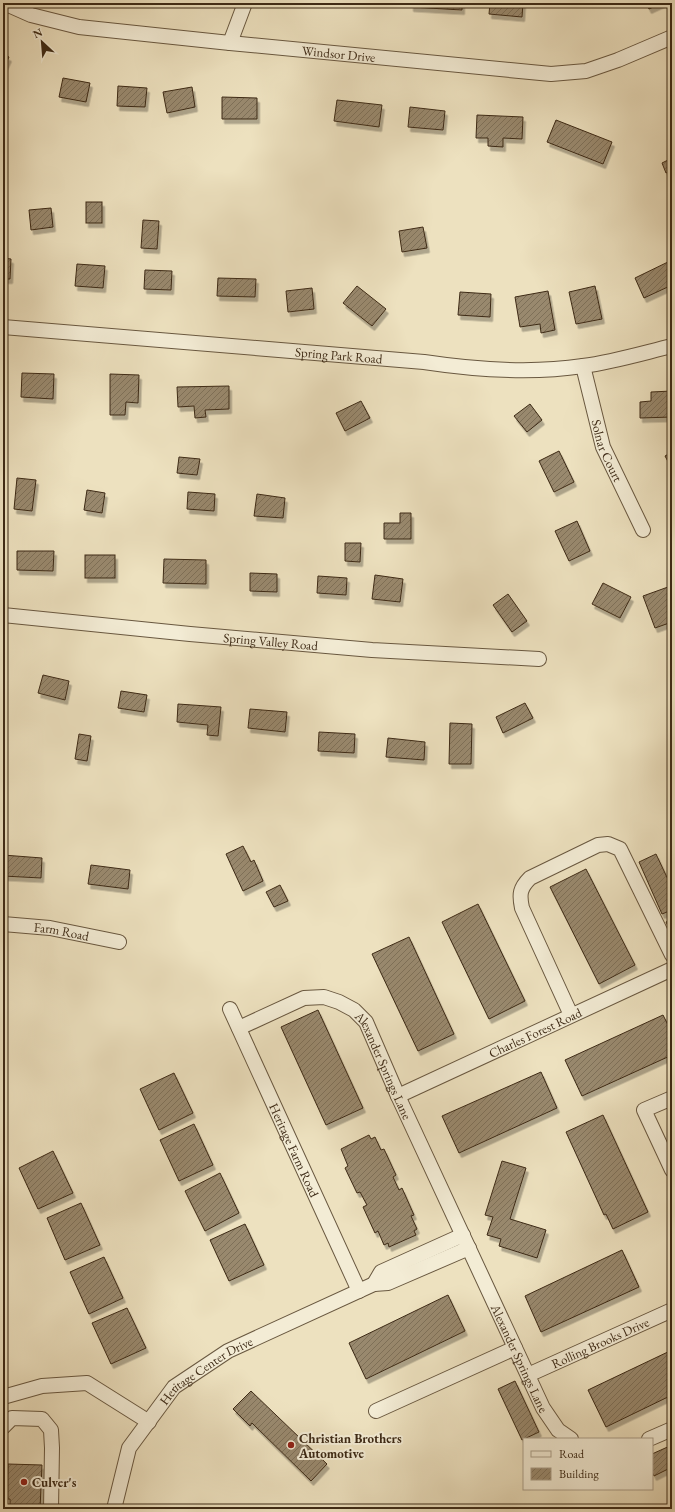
<svg xmlns="http://www.w3.org/2000/svg" width="675" height="1512" font-family="'EB Garamond',serif">
<style>
.building{fill:url(#building-hatch);stroke:#3d2a16;filter:url(#shadow)}
.lines{fill:none;stroke-linecap:round;stroke-linejoin:round}
.minor-casing{stroke:#695840;stroke-width:16}
.minor{stroke:#f3ecd5;stroke-width:14}
.poi-dot{fill:#8f2418;stroke:#f3ecd5;stroke-width:1.5}
.labels{text-anchor:middle;dominant-baseline:central;stroke-width:4;stroke-linejoin:round;paint-order:stroke}
.street-label{font-size:13px;fill:#3d2a16;stroke:#f3ecd5}
.poi-label{font-size:13px;font-weight:bold;fill:#3d2a16;stroke:#f3ecd5;text-anchor:start}
</style>
<defs>
<pattern id="building-hatch" width="6" height="6" patternUnits="userSpaceOnUse"><rect width="6" height="6" fill="#99896e"/><path d="M-1 1l2-2M0 6l6-6M5 7l2-2" fill="none" stroke="#7e7059"/></pattern>
<filter id="shadow"><feDropShadow dx="2.5" dy="4.5" stdDeviation="0" flood-color="#0004"/></filter>
</defs>
<rect width="100%" height="100%" fill="#ede1bf"/>
<filter id="stains"><feTurbulence type="fractalNoise" baseFrequency=".005" numOctaves="4"/><feColorMatrix values="0 0 0 0 .2 0 0 0 0 .09 0 0 0 0 .02 0 0 0 .5 -.17"/></filter>
<radialGradient id="worn" r=".72"><stop offset=".6" stop-color="#630" stop-opacity="0"/><stop offset="1" stop-color="#630" stop-opacity=".3"/></radialGradient>
<g class="building">
<path d="M 411,3 L 462,3 L 462,10 L 411,7 Z"/>
<path d="M 490,3 L 523,3 L 522,17 L 489,14 Z"/>
<path d="M 646,3 L 662,3 L 649,9 Z"/>
<path d="M 3,54 L 9,57 L 3,70 Z"/>
<path d="M 63,78 L 90,83 L 86,102 L 59,97 Z"/>
<path d="M 118,86 L 147,88 L 145,107 L 117,106 Z"/>
<path d="M 192,87 L 195,107 L 167,113 L 163,92 Z"/>
<path d="M 222,97 L 257,98 L 257,119 L 222,119 Z"/>
<path d="M 337,100 L 382,105 L 379,127 L 334,121 Z"/>
<path d="M 410,107 L 445,111 L 443,130 L 408,127 Z"/>
<path d="M 477,115 L 523,117 L 522,139 L 503,138 L 503,147 L 488,146 L 488,138 L 476,138 Z"/>
<path d="M 556,120 L 612,142 L 603,164 L 547,142 Z"/>
<path d="M 672,158 L 672,171 L 672,170 L 666,173 L 662,163 Z"/>
<rect x="86" y="202" width="16" height="21"/>
<path d="M 51,208 L 53,227 L 31,230 L 29,210 Z"/>
<path d="M 143,220 L 159,221 L 157,249 L 141,248 Z"/>
<path d="M 423,227 L 427,248 L 402,252 L 399,231 Z"/>
<path d="M 3,258 L 11,259 L 10,279 L 3,279 Z"/>
<path d="M 672,260 L 672,285 L 644,298 L 635,278 Z"/>
<path d="M 77,264 L 105,266 L 103,288 L 75,286 Z"/>
<path d="M 145,270 L 172,271 L 171,290 L 144,289 Z"/>
<path d="M 218,278 L 256,279 L 255,297 L 217,296 Z"/>
<path d="M 357,286 L 386,309 L 372,326 L 343,303 Z"/>
<path d="M 595,286 L 602,319 L 576,324 L 569,292 Z"/>
<path d="M 312,288 L 314,309 L 288,312 L 286,291 Z"/>
<path d="M 548,291 L 555,330 L 541,333 L 540,324 L 520,327 L 515,297 Z"/>
<path d="M 460,292 L 491,294 L 490,317 L 458,315 Z"/>
<path d="M 22,373 L 54,374 L 53,399 L 21,397 Z"/>
<path d="M 110,374 L 139,375 L 138,403 L 126,402 L 125,415 L 110,415 Z"/>
<path d="M 229,386 L 229,409 L 205,410 L 206,417 L 195,418 L 194,406 L 178,407 L 177,387 Z"/>
<path d="M 672,391 L 672,417 L 640,418 L 640,402 L 651,401 L 651,392 Z"/>
<path d="M 361,401 L 370,418 L 345,431 L 336,413 Z"/>
<path d="M 530,404 L 542,420 L 527,432 L 514,416 Z"/>
<path d="M 559,451 L 574,482 L 554,492 L 539,461 Z"/>
<path d="M 672,452 L 672,469 L 665,456 Z"/>
<path d="M 179,457 L 200,459 L 197,475 L 177,473 Z"/>
<path d="M 17,478 L 36,480 L 32,511 L 14,509 Z"/>
<path d="M 87,490 L 105,493 L 102,513 L 84,510 Z"/>
<path d="M 188,492 L 215,494 L 214,511 L 187,509 Z"/>
<path d="M 257,494 L 285,498 L 283,518 L 254,516 Z"/>
<path d="M 400,513 L 411,513 L 411,539 L 384,539 L 384,523 L 400,523 Z"/>
<path d="M 577,521 L 590,551 L 569,561 L 555,531 Z"/>
<path d="M 345,543 L 361,543 L 360,562 L 345,561 Z"/>
<path d="M 17,551 L 54,551 L 53,571 L 17,570 Z"/>
<rect x="85" y="555" width="30" height="23"/>
<path d="M 164,559 L 206,560 L 206,584 L 163,583 Z"/>
<path d="M 250,573 L 277,574 L 277,592 L 250,591 Z"/>
<path d="M 375,575 L 403,579 L 400,602 L 372,599 Z"/>
<path d="M 318,576 L 347,578 L 346,595 L 317,593 Z"/>
<path d="M 603,583 L 631,597 L 620,618 L 592,604 Z"/>
<path d="M 668,587 L 672,598 L 672,622 L 655,628 L 643,596 Z"/>
<path d="M 508,594 L 527,621 L 512,632 L 493,605 Z"/>
<path d="M 43,675 L 69,681 L 65,700 L 38,693 Z"/>
<path d="M 121,691 L 147,695 L 144,712 L 118,708 Z"/>
<path d="M 525,703 L 533,718 L 503,733 L 496,717 Z"/>
<path d="M 178,704 L 221,707 L 218,736 L 207,735 L 208,725 L 177,722 Z"/>
<path d="M 250,709 L 287,712 L 285,732 L 248,728 Z"/>
<path d="M 450,723 L 472,724 L 471,764 L 449,764 Z"/>
<path d="M 319,732 L 355,734 L 354,753 L 318,751 Z"/>
<path d="M 79,734 L 91,736 L 87,761 L 75,759 Z"/>
<path d="M 388,738 L 425,742 L 424,760 L 386,757 Z"/>
<path d="M 243,846 L 251,862 L 254,860 L 263,881 L 243,891 L 226,854 Z"/>
<path d="M 656,854 L 672,888 L 672,910 L 662,914 L 639,862 Z"/>
<path d="M 3,855 L 42,858 L 41,878 L 3,876 Z"/>
<path d="M 91,865 L 130,870 L 128,889 L 88,884 Z"/>
<path d="M 586,869 L 635,965 L 599,984 L 550,887 Z"/>
<path d="M 280,885 L 288,901 L 274,907 L 266,892 Z"/>
<path d="M 478,904 L 525,1001 L 489,1019 L 442,922 Z"/>
<path d="M 672,919 L 672,934 L 666,922 Z"/>
<path d="M 409,937 L 454,1034 L 418,1051 L 372,954 Z"/>
<path d="M 318,1010 L 363,1108 L 326,1125 L 281,1027 Z"/>
<path d="M 663,1015 L 672,1033 L 672,1055 L 582,1096 L 565,1060 Z"/>
<path d="M 541,1072 L 557,1108 L 459,1153 L 442,1116 Z"/>
<path d="M 174,1073 L 193,1113 L 159,1130 L 140,1089 Z"/>
<path d="M 603,1115 L 648,1212 L 613,1229 L 606,1214 L 604,1215 L 566,1132 Z"/>
<path d="M 194,1124 L 213,1165 L 179,1181 L 160,1140 Z"/>
<path d="M 369,1135 L 371,1139 L 375,1137 L 381,1150 L 384,1149 L 396,1175 L 393,1177 L 399,1190 L 402,1188 L 414,1215 L 411,1216 L 417,1229 L 414,1231 L 416,1235 L 389,1247 L 388,1243 L 384,1245 L 378,1231 L 375,1233 L 363,1207 L 367,1205 L 360,1192 L 357,1193 L 345,1168 L 348,1166 L 341,1149 Z"/>
<path d="M 53,1151 L 73,1193 L 38,1209 L 19,1168 Z"/>
<path d="M 502,1161 L 526,1168 L 510,1219 L 546,1230 L 537,1258 L 499,1246 L 501,1239 L 487,1235 L 493,1217 L 485,1215 Z"/>
<path d="M 220,1173 L 239,1213 L 205,1231 L 185,1191 Z"/>
<path d="M 81,1203 L 100,1245 L 65,1260 L 47,1218 Z"/>
<path d="M 245,1224 L 264,1265 L 229,1281 L 210,1240 Z"/>
<path d="M 622,1250 L 639,1287 L 541,1332 L 525,1296 Z"/>
<path d="M 104,1257 L 123,1298 L 89,1314 L 70,1272 Z"/>
<path d="M 448,1295 L 465,1331 L 366,1379 L 349,1343 Z"/>
<path d="M 127,1308 L 146,1348 L 111,1364 L 92,1323 Z"/>
<path d="M 672,1350 L 672,1395 L 606,1427 L 588,1390 Z"/>
<path d="M 515,1381 L 539,1432 L 522,1440 L 498,1389 Z"/>
<path d="M 251,1391 L 327,1464 L 311,1481 L 252,1423 L 250,1426 L 233,1409 Z"/>
<path d="M 672,1445 L 672,1467 L 654,1476 L 652,1472 L 652,1454 Z"/>
<path d="M 8,1464 L 42,1465 L 40,1509 L 10,1509 L 10,1499 L 7,1499 Z"/>
</g>
<g class="lines">
<defs>
<g id="minor">
<path id="s1" d="M 4,3 L 31,15 L 79,27 L 230,43 L 551,74 L 586,71 L 618,60 L 672,37"/>
<path d="M 230,43 L 245,3"/>
<path id="s2" d="M 3,327 L 424,362 C 477,370 530,374 583,366 C 613,362 643,353 672,346"/>
<path id="s3" d="M 583,366 L 603,447 L 643,530"/>
<path id="s4" d="M 3,615 L 190,634 L 372,650 L 539,659"/>
<path id="s5" d="M 3,924 L 50,928 L 119,942"/>
<path id="s6" d="M 230,1009 L 359,1291"/>
<path d="M 571,1015 L 522,908 C 519,894 520,888 530,878 L 598,845 L 608,844 L 620,849 L 672,955"/>
<path id="s7" d="M 239,1028 L 304,998 L 324,997 L 339,1002 L 354,1010 L 366,1022 L 398,1096 L 543,1408 L 558,1430 L 571,1439"/>
<path id="s8" d="M 398,1096 L 672,969"/>
<path d="M 672,1098 L 644,1110 L 672,1170"/>
<path d="M 374,1284 L 381,1272 L 463,1235"/>
<path id="s9" d="M 528,1375 L 672,1310"/>
<path d="M 3,1397 L 42,1386 L 87,1383 L 149,1422"/>
<path d="M 376,1411 L 515,1348"/>
<path d="M 3,1427 L 12,1418 L 42,1419 L 51,1430 L 52,1448 L 51,1509"/>
<path d="M 649,1439 L 672,1429"/>
<path id="s10" d="M 114,1509 L 129,1448 L 174,1387 L 228,1351 L 374,1284 L 388,1283 L 469,1248"/>
</g>
</defs>
<use href="#minor" class="minor-casing"/>
<use href="#minor" class="minor"/>
</g>
<g class="poi-dot">
<circle cx="291" cy="1445" r="4"/>
<circle cx="24" cy="1482" r="4"/>
</g>
<g class="labels">
<g class="street-label">
<text stroke="none"><textPath href="#s1" startOffset="340">Windsor Drive</textPath></text>
<text stroke="none"><textPath href="#s2" startOffset="337">Spring Park Road</textPath></text>
<text stroke="none"><textPath href="#s3" startOffset="88">Solnar Court</textPath></text>
<text stroke="none"><textPath href="#s4" startOffset="269">Spring Valley Road</textPath></text>
<text stroke="none"><textPath href="#s5" startOffset="59">Farm Road</textPath></text>
<text stroke="none"><textPath href="#s8" startOffset="151">Charles Forest Road</textPath></text>
<text stroke="none"><textPath href="#s7" startOffset="188">Alexander Springs Lane</textPath></text>
<text stroke="none"><textPath href="#s6" startOffset="155">Heritage Farm Road</textPath></text>
<text stroke="none"><textPath href="#s9" startOffset="79">Rolling Brooks Drive</textPath></text>
<text stroke="none"><textPath href="#s7" startOffset="511">Alexander Springs Lane</textPath></text>
<text stroke="none"><textPath href="#s10" startOffset="174">Heritage Center Drive</textPath></text>
</g>
<g class="poi-label">
<text x="299" y="1438">Christian Brothers<tspan x="299" dy="15">Automotive</tspan></text>
<text x="32" y="1482">Culver's</text>
</g>
</g>
<rect width="675" height="1512" fill="none" stroke="#ede1bf" stroke-width="16"/>
<rect x="4" y="4" width="667" height="1504" fill="none" stroke="#3d2a16" stroke-width="2"/>
<rect x="8" y="8" width="659" height="1496" fill="none" stroke="#3d2a16"/>
<rect x="523" y="1438" width="130" height="52" fill="#f3ecd5" stroke="#aa9e89"/>
<rect x="531" y="1451" width="20" height="6" fill="#f3ecd5" stroke="#aa9e89"/>
<text x="559" y="1458" font-size="12" fill="#3d2a16">Road</text>
<rect x="531" y="1468" width="20" height="12" fill="url(#building-hatch)" stroke="#aa9e89"/>
<text x="559" y="1478" font-size="12" fill="#3d2a16">Building</text>
<g transform="translate(42 42) rotate(334)" stroke="#f3ecd5" stroke-width="3" paint-order="stroke">
<path d="M0-3L7 15L0 10L-7 15Z" fill="#3d2a16"/>
<text y="-6" font-size="11" font-weight="bold" text-anchor="middle" fill="#3d2a16">N</text>
</g>
<rect width="100%" height="100%" filter="url(#stains)"/>
<rect width="100%" height="100%" fill="url(#worn)"/>
</svg>
